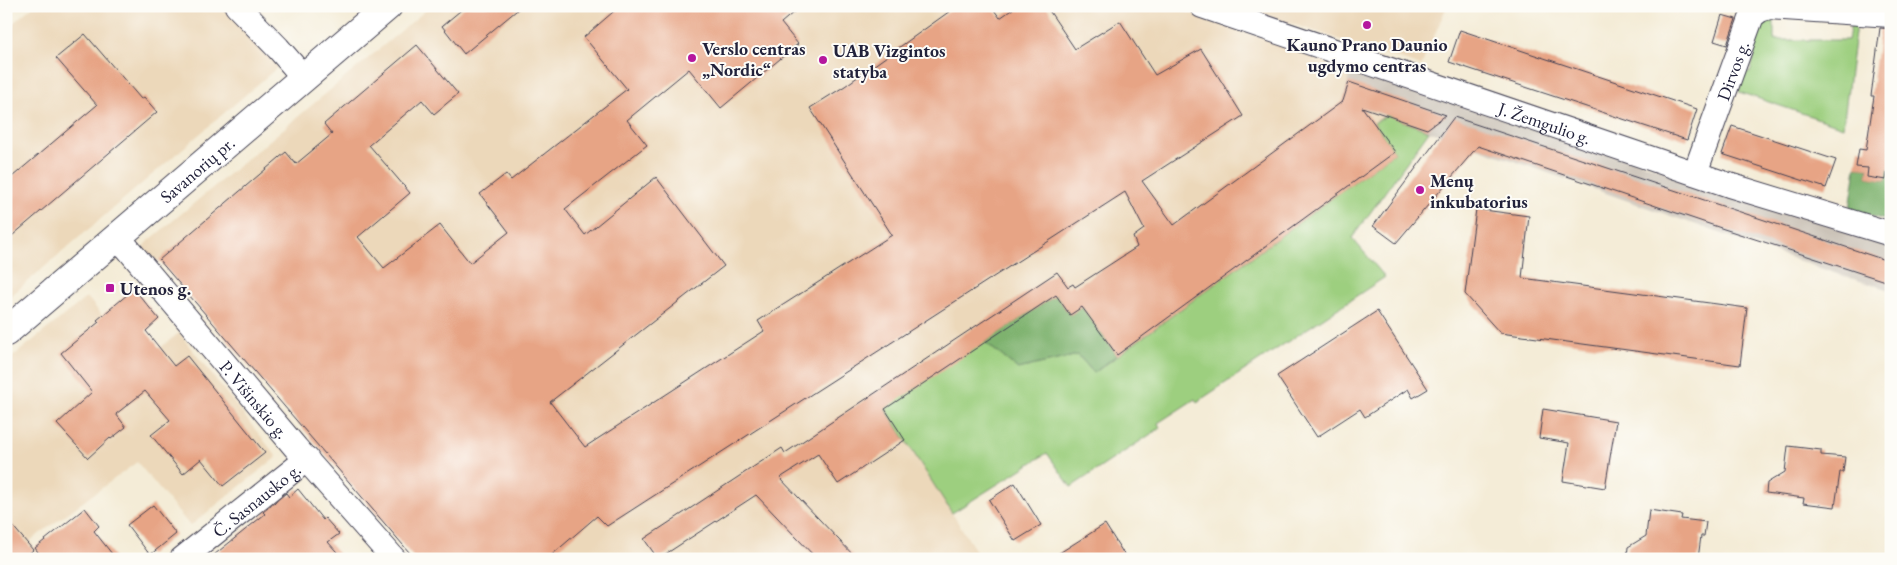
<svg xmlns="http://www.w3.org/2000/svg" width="1897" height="565" font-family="'EB Garamond',serif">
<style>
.built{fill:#ecd8ba}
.industrial{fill:#cbc3b8}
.green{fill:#9dcf7f;stroke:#60785d}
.forest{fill:#7eb26e;stroke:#506a54}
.building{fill:#e7a485}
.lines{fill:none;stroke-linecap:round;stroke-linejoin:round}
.minor-casing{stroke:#424052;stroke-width:26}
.major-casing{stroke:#424052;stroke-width:30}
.minor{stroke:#fff;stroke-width:24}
.major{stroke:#fff;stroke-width:28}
.poi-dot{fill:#b5179e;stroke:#fdfcf7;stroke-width:2}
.labels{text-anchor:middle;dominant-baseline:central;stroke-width:4;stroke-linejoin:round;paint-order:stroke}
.poi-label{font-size:18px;font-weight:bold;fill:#22223b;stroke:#fdfcf7;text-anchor:start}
.street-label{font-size:18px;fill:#22223b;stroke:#fdfcf7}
</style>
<rect width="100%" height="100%" fill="#fdfcf7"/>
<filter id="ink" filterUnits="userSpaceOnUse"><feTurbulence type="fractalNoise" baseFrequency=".02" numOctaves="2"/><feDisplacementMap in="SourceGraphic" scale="10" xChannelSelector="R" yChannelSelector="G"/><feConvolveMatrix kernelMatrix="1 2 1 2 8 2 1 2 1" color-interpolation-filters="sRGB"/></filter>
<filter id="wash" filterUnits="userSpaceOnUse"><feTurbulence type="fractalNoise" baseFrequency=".0096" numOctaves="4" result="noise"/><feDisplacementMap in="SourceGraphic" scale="20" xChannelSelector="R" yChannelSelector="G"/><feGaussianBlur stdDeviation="1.12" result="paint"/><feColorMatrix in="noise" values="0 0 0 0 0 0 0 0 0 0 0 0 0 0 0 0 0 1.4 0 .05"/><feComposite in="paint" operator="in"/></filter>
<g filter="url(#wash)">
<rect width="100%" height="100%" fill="#f4ecd7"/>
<g class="built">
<path d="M 33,6 L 228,6 L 279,66 L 6,300 L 6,29 Z"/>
<path d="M 431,6 L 1169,6 L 1351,68 L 1387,115 L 1429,131 L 1352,238 L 1385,277 L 1197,402 L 1195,399 L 1158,423 L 1160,428 L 1071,487 L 1047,453 L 952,513 L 981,559 L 415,559 L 159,260 L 154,263 L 143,249 L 145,244 Z"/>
<path d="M 1238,6 L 1447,6 L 1421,66 Z"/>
<path d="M 87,297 L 141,363 L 179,333 L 277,457 L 190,526 L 137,462 L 30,541 L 43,559 L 6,559 L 6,362 Z"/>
</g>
<path class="industrial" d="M 1351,68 L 1891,244 L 1891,290 L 1840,275 L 1343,101 Z"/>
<g class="green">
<path d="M 1774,17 L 1774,40 L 1848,40 L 1851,23 L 1856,25 L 1843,127 L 1739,92 L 1744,72 L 1750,73 L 1755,54 L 1749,53 L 1759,23 Z"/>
<path d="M 1387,115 L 1429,131 L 1352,238 L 1385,277 L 1197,402 L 1195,399 L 1158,423 L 1160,428 L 1071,487 L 1047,453 L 952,513 L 885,408 L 985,342 L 1018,369 L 1078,355 L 1094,373 L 1395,152 L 1374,123 Z"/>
</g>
<g class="forest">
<path d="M 1856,167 L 1868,168 L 1867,177 L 1886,180 L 1888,168 L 1891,169 L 1891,222 L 1850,209 Z"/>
<path d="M 1056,295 L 1070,315 L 1082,307 L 1117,355 L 1094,373 L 1078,355 L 1018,369 L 985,342 Z"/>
</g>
<g id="blocks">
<g class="building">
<path d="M 466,6 L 522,6 L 464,54 L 442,26 Z"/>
<path d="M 620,6 L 801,6 L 781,23 L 798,44 L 721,108 L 689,69 L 627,120 L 647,145 L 565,209 L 585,235 L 656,177 L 724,266 L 550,402 L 585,447 L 764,331 L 758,321 L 892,235 L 810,108 L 845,86 L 957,6 L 991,6 L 1000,18 L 1017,6 L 1046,6 L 1075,49 L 1120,21 L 1155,75 L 1201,49 L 1243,116 L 1142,181 L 1174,225 L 1343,101 L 1349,82 L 1446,115 L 1427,129 L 1362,107 L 1395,152 L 1117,355 L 1082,307 L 1070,315 L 1056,295 L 885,409 L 905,440 L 838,484 L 818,454 L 780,478 L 857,559 L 817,559 L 756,495 L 658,559 L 644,539 L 782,448 L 785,453 L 1057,272 L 1068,287 L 1073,284 L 1075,287 L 1137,247 L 1133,237 L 1144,229 L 1125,192 L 607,526 L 597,516 L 547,559 L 415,559 L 159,260 L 286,152 L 296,164 L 332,134 L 324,124 L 417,45 L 458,94 L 434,114 L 422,100 L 369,145 L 410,193 L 358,237 L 384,268 L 440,225 L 470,263 L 509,232 L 480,194 L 506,174 L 511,180 L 627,89 L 584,37 Z"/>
<path d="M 1722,15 L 1736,19 L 1727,45 L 1714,41 Z"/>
<path d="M 1880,28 L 1891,29 L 1891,169 L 1888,168 L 1886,180 L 1867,177 L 1868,168 L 1856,167 L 1859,149 L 1866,150 L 1874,96 L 1871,96 Z"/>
<path d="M 1460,30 L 1697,109 L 1687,140 L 1449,62 Z"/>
<path d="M 85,34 L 141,99 L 144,97 L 157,112 L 6,241 L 6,182 L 97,105 L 56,58 Z"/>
<path d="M 1454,117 L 1891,262 L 1891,283 L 1724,229 L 1478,146 L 1396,243 L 1373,226 Z"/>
<path d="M 1732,126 L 1836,160 L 1826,188 L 1722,154 Z"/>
<path d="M 1476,209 L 1529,216 L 1522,278 L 1747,308 L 1740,365 L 1500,333 L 1465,294 Z"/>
<path d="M 134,289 L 159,319 L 146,331 L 174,366 L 187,356 L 265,453 L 223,486 L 201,459 L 183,474 L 151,435 L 170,420 L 145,391 L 116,414 L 126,427 L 111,439 L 110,438 L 88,458 L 57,424 L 92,392 L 61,353 L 99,322 L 97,320 Z"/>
<path d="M 1377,311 L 1428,389 L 1413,398 L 1408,389 L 1365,417 L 1360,409 L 1317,437 L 1277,376 Z"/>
<path d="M 1543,409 L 1616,421 L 1605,488 L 1563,481 L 1569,443 L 1539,438 Z"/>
<path d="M 1788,446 L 1821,450 L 1821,455 L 1845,457 L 1843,472 L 1840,472 L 1835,507 L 1803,503 L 1804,498 L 1766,493 L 1767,483 L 1785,472 Z"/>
<path d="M 1015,483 L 1041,525 L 1015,541 L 989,500 Z"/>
<path d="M 298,489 L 323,520 L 325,518 L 339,534 L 328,542 L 343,559 L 209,559 L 265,514 L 263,512 L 286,493 L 289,497 Z"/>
<path d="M 153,505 L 176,534 L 150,555 L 127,525 Z"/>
<path d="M 85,508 L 99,526 L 94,531 L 116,559 L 43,559 L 35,548 Z"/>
<path d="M 1649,510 L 1682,515 L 1681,519 L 1706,522 L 1704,536 L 1701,536 L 1698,559 L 1627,557 L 1628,547 L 1646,536 Z"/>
<path d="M 6,518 L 33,550 L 23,559 L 6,559 Z"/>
<path d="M 1105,524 L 1127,559 L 1050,559 Z"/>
</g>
</g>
</g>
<g filter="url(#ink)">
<use href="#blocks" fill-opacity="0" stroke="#424052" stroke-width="1"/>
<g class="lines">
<defs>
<g id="minor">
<path d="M 237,6 L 278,48 L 304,78"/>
<path id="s1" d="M 1202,6 L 1729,185 L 1891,234"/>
<path id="s2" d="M 1695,173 L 1752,16 L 1760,10 L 1769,7 L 1891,15"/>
<path id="s3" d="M 118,237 L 296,448 L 394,559"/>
<path id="s4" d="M 182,559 L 307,459"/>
</g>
<g id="major">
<path id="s5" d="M 6,332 L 388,6"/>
</g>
</defs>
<use href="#minor" class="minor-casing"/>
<use href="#major" class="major-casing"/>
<use href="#minor" class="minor"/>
<use href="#major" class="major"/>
</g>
</g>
<g class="poi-dot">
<circle cx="1367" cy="25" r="5"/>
<circle cx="692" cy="58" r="5"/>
<circle cx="823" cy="60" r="5"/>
<circle cx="1420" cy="190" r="5"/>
<rect x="105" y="283" width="10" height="10" rx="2.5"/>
</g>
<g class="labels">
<g class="poi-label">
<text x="1367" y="44" text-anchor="middle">Kauno Prano Daunio<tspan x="1367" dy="21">ugdymo centras</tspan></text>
<text x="702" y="48">Verslo centras<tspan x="702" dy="21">„Nordic“</tspan></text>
<text x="833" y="50">UAB Vizgintos<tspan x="833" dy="21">statyba</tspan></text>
<text x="1430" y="180">Menų<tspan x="1430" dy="21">inkubatorius</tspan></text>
<text x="120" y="288">Utenos g.</text>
</g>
<g class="street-label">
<text stroke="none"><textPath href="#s2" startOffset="109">Dirvos g.</textPath></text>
<text stroke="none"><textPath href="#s1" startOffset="362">J. Žemgulio g.</textPath></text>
<text stroke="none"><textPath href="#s5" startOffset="251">Savanorių pr.</textPath></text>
<text stroke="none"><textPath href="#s3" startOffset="212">P. Višinskio g.</textPath></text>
<text stroke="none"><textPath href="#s4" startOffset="95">Č. Sasnausko g.</textPath></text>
</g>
</g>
<rect width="1897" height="565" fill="none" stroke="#fdfcf7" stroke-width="25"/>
</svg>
